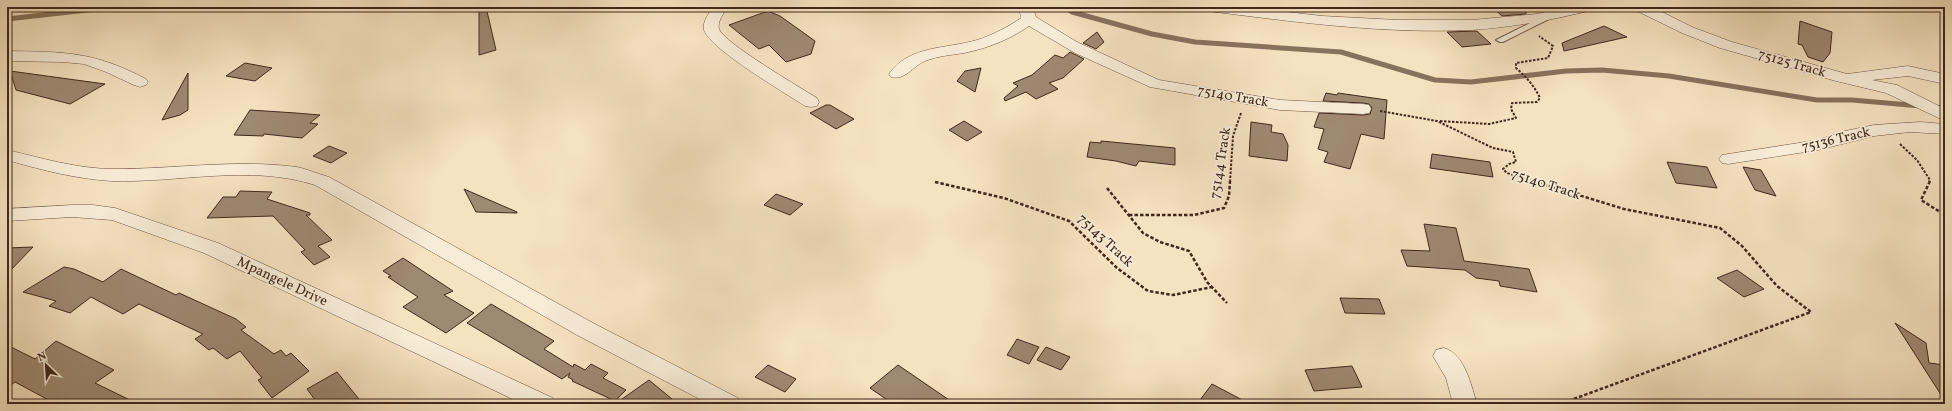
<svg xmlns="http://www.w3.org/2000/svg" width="1952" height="411" font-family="Vollkorn,serif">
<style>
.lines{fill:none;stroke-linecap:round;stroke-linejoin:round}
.stream{stroke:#87725c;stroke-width:5}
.building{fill:#9e8971;stroke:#40281a}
.lane-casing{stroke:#6d5644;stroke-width:2}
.street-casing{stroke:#6d5644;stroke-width:1}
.path-far1{stroke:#40281a;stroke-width:2;stroke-dasharray:2.5 1.5;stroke-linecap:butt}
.path{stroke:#40281a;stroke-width:2.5;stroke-dasharray:3.5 2;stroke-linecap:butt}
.lane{fill:#f8ecd7;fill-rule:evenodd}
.street{fill:#f8ecd7;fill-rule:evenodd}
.labels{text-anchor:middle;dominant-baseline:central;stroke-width:3.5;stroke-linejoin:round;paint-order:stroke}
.street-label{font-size:14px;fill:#40281a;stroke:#f8ecd7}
</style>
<rect width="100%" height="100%" fill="#f5e2c1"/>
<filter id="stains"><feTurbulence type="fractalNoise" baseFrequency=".005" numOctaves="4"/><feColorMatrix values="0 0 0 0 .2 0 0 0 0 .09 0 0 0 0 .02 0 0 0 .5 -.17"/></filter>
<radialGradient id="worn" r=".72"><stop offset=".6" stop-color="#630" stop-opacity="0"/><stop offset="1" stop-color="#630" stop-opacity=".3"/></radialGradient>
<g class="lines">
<g class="stream">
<path d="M 1064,7 L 1072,12 L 1152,34 L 1195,42 L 1341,52 L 1435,80 L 1471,82 L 1566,71 L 1602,70 L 1669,76 L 1817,100 L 1852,100 L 1921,106"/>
<path d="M 7,19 L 114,7"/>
<path d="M 1934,107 L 1945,108"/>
</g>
</g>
<g class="building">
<path d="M 479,7 L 486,7 L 496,50 L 479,55 Z"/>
<path d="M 1492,7 L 1526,7 L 1526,14 L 1502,16 Z"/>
<path d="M 768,11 L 780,16 L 815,41 L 811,54 L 786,62 L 769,45 L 759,49 L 729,25 Z"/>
<path d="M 1800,21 L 1832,32 L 1830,53 L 1823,62 L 1808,57 L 1802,45 L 1798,44 Z"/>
<path d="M 1604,26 L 1627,37 L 1564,51 L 1562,43 Z"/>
<path d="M 1477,31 L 1491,44 L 1462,47 L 1447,32 Z"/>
<path d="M 1097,32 L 1104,42 L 1096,49 L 1083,43 Z"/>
<path d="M 1070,52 L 1084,59 L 1063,78 L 1049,83 L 1058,89 L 1036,99 L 1026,92 L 1005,101 L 1004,98 L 1018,86 L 1013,83 L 1032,75 L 1055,55 L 1063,58 Z"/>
<path d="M 245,63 L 272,68 L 255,81 L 226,76 Z"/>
<path d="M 981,68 L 975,92 L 957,81 L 965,71 Z"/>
<path d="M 10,71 L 105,84 L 70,104 L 16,90 Z"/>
<path d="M 188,73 L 188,110 L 180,115 L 162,120 Z"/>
<path d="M 1326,93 L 1337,95 L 1338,93 L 1387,100 L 1384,139 L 1361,134 L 1350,169 L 1324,162 L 1328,152 L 1318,149 L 1324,129 L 1314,127 L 1319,113 L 1363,115 L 1370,114 L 1372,108 L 1369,104 L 1363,103 L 1323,101 Z"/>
<path d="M 826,105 L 830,105 L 854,119 L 836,129 L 810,113 Z"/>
<path d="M 250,110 L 296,113 L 320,115 L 310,123 L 318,124 L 302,138 L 264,134 L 263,136 L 234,135 Z"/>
<path d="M 964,121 L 982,132 L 967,141 L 949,130 Z"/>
<path d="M 1251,122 L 1272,125 L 1271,132 L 1283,134 L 1288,145 L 1287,161 L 1249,156 Z"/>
<path d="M 1101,141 L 1175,148 L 1175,165 L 1139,161 L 1136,166 L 1116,161 L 1087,157 L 1090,142 L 1101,143 Z"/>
<path d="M 329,146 L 347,153 L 331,163 L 313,156 Z"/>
<path d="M 1432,154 L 1490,162 L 1493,177 L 1430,168 Z"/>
<path d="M 1667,162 L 1707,167 L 1717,188 L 1676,183 Z"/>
<path d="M 1743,167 L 1761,170 L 1776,196 L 1755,190 Z"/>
<path d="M 464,189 L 517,212 L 517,213 L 476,212 Z"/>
<path d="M 240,191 L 272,192 L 267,199 L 310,213 L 310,215 L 306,215 L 332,240 L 318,246 L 330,257 L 314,265 L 301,252 L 305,250 L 273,216 L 207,218 L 223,197 L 236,197 Z"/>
<path d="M 776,194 L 803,204 L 790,215 L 764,205 Z"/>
<path d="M 1424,224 L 1456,228 L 1464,261 L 1529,269 L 1537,292 L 1500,286 L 1499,281 L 1476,278 L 1465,270 L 1407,266 L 1401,250 L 1430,251 Z"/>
<path d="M 33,247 L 7,274 L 7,248 Z"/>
<path d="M 403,258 L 453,291 L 444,295 L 474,313 L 446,333 L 403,307 L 418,297 L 388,277 L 391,276 L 383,271 Z"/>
<path d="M 64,267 L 74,269 L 103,282 L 121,269 L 176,295 L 179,293 L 236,319 L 246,327 L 241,330 L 274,354 L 281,350 L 286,356 L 291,353 L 309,371 L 272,398 L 258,380 L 262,378 L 240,351 L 227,359 L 213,348 L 209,350 L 195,339 L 203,334 L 139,304 L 123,314 L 91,297 L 70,313 L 49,306 L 56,301 L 23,292 Z"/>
<path d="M 1737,270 L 1764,289 L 1744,297 L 1717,278 Z"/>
<path d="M 1340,298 L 1379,299 L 1385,314 L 1345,313 Z"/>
<path d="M 491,304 L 554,341 L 544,349 L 573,367 L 574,364 L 585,370 L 591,364 L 608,373 L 603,378 L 626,390 L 615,401 L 572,381 L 573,380 L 568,377 L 570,373 L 562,379 L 467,323 Z"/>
<path d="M 1895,323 L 1926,343 L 1929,363 L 1945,365 L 1945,401 Z"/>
<path d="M 1017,339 L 1039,347 L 1029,364 L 1007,355 Z"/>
<path d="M 56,341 L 114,370 L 95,383 L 138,404 L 56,404 L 15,382 L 7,388 L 7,345 L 35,359 Z"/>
<path d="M 1046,347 L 1070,357 L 1061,370 L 1037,360 Z"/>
<path d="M 768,365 L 796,379 L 785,392 L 755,377 Z"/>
<path d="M 898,365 L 955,404 L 893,404 L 870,388 Z"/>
<path d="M 1352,366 L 1362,387 L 1314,391 L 1305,370 Z"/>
<path d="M 337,372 L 363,404 L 318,404 L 307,389 Z"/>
<path d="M 649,380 L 678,404 L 615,404 Z"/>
<path d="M 1212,384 L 1250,404 L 1197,404 Z"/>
</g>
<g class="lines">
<defs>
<path id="lane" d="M 1548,14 L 1554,14 L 1555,16 L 1503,42 L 1500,42 L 1496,40 Z"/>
<g id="street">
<path d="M 713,7 L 727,7 C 724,13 717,22 719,29 C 724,43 801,88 817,98 L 819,102 L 817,106 L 811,107 L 805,106 C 784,92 711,50 704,30 C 702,22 709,13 713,7 Z"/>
<path d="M 1019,7 L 1033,7 L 1036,17 L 1077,42 L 1159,80 L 1280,100 L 1363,104 L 1369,105 L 1371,109 L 1369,113 L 1363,114 L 1280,110 L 1150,87 L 1075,53 L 1029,26 C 1009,40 988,48 964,53 C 951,55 938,56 925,61 C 913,66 905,81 891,77 L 889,74 C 909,45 947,49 977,40 C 993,35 1008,27 1021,18 Z"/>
<path d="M 1107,7 L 1161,7 L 1159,10 L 1154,11 L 1114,11 L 1109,10 Z"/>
<path d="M 1201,7 L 1244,7 L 1322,16 L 1398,20 L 1472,20 L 1537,14 L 1567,7 L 1594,7 L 1592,10 C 1553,20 1513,27 1472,30 C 1384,34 1295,22 1208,11 L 1203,10 Z"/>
<path d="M 1633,7 L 1652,7 L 1692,27 L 1732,42 L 1847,74 L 1908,66 L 1945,74 L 1945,84 L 1908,76 L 1872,80 L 1897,85 L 1945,109 L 1945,121 L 1886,93 L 1836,81 L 1720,48 L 1682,33 L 1635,10 Z"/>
<path d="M 7,51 C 64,52 93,51 146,79 L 148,82 L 146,85 L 140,87 L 134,85 L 106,72 L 84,64 L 62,62 L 7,61 Z"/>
<path d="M 1921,122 L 1945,124 L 1945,134 L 1910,132 L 1874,136 L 1818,150 L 1728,164 L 1722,163 L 1719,159 L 1722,155 L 1728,154 L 1818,140 L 1845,131 L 1874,125 Z"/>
<path d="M 7,150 C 42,158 77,169 114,169 C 175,169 237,159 297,167 C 307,169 318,174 329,177 L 593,323 L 738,398 L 742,404 L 709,404 L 577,335 L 315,185 C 250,164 179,183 112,181 C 76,179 42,170 7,160 Z"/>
<path d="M 72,205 L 93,205 L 115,208 L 218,243 L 553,398 L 557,404 L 523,404 L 204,253 L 112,220 L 72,217 L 7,221 L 7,209 Z"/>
<path d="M 1444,348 C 1465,354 1471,385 1477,404 L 1453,404 L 1446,378 L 1433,356 L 1436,350 Z"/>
</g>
</defs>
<use href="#lane" class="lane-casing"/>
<use href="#street" class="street-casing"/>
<g class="path-far1">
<path d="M 1380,111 L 1437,121 L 1493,148 L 1513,152 L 1516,162 L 1509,164 L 1503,169 L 1507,173 L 1536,182"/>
<path d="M 1440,121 L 1489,124 L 1516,118 L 1511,109 L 1512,103 L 1537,102 L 1540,98 C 1534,85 1526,77 1516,68 L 1516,63 L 1548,58 L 1553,46 L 1539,36"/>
<path d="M 1900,144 L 1917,160 L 1930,180 L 1929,182"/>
<path d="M 1230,182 L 1233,136 L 1241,113"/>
</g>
<g class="path">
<path d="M 1533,181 L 1624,209 L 1720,228 L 1742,246 L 1777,286 L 1811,312 L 1560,404"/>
<path d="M 1930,181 L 1921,200 L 1945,215"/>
<path d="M 935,182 L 1004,198 L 1069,221 L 1117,268 L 1148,291 L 1173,295 L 1212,287"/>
<path d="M 1107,188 L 1143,233 L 1160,242 L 1189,251 L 1207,282 L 1227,303"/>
<path d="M 1129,215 L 1194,215 L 1224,208 L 1229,196 L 1230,181"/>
</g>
<use href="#lane" class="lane"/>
<use href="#street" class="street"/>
</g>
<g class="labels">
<g class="street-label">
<text transform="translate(1792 64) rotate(16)">75125 Track</text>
<text transform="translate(1233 97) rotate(10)">75140 Track</text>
<text transform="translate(1836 140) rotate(-13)">75136 Track</text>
<text transform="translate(1221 163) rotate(-81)">75144 Track</text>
<text transform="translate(1546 185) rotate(18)">75140 Track</text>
<text transform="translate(1105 241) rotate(43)">75143 Track</text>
<text transform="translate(282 282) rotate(25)">Mpangele Drive</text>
</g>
</g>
<rect width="1952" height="411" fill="none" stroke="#f5e2c1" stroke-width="24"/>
<rect x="8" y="8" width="1936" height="395" fill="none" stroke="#40281a" stroke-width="2"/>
<rect x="12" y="12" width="1928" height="387" fill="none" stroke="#40281a"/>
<g transform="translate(46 365) rotate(335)" stroke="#f8ecd7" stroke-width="3" paint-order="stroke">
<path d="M0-3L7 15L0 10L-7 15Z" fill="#40281a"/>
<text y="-6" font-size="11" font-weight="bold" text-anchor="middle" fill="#40281a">N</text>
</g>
<rect width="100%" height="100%" filter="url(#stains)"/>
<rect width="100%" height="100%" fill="url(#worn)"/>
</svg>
